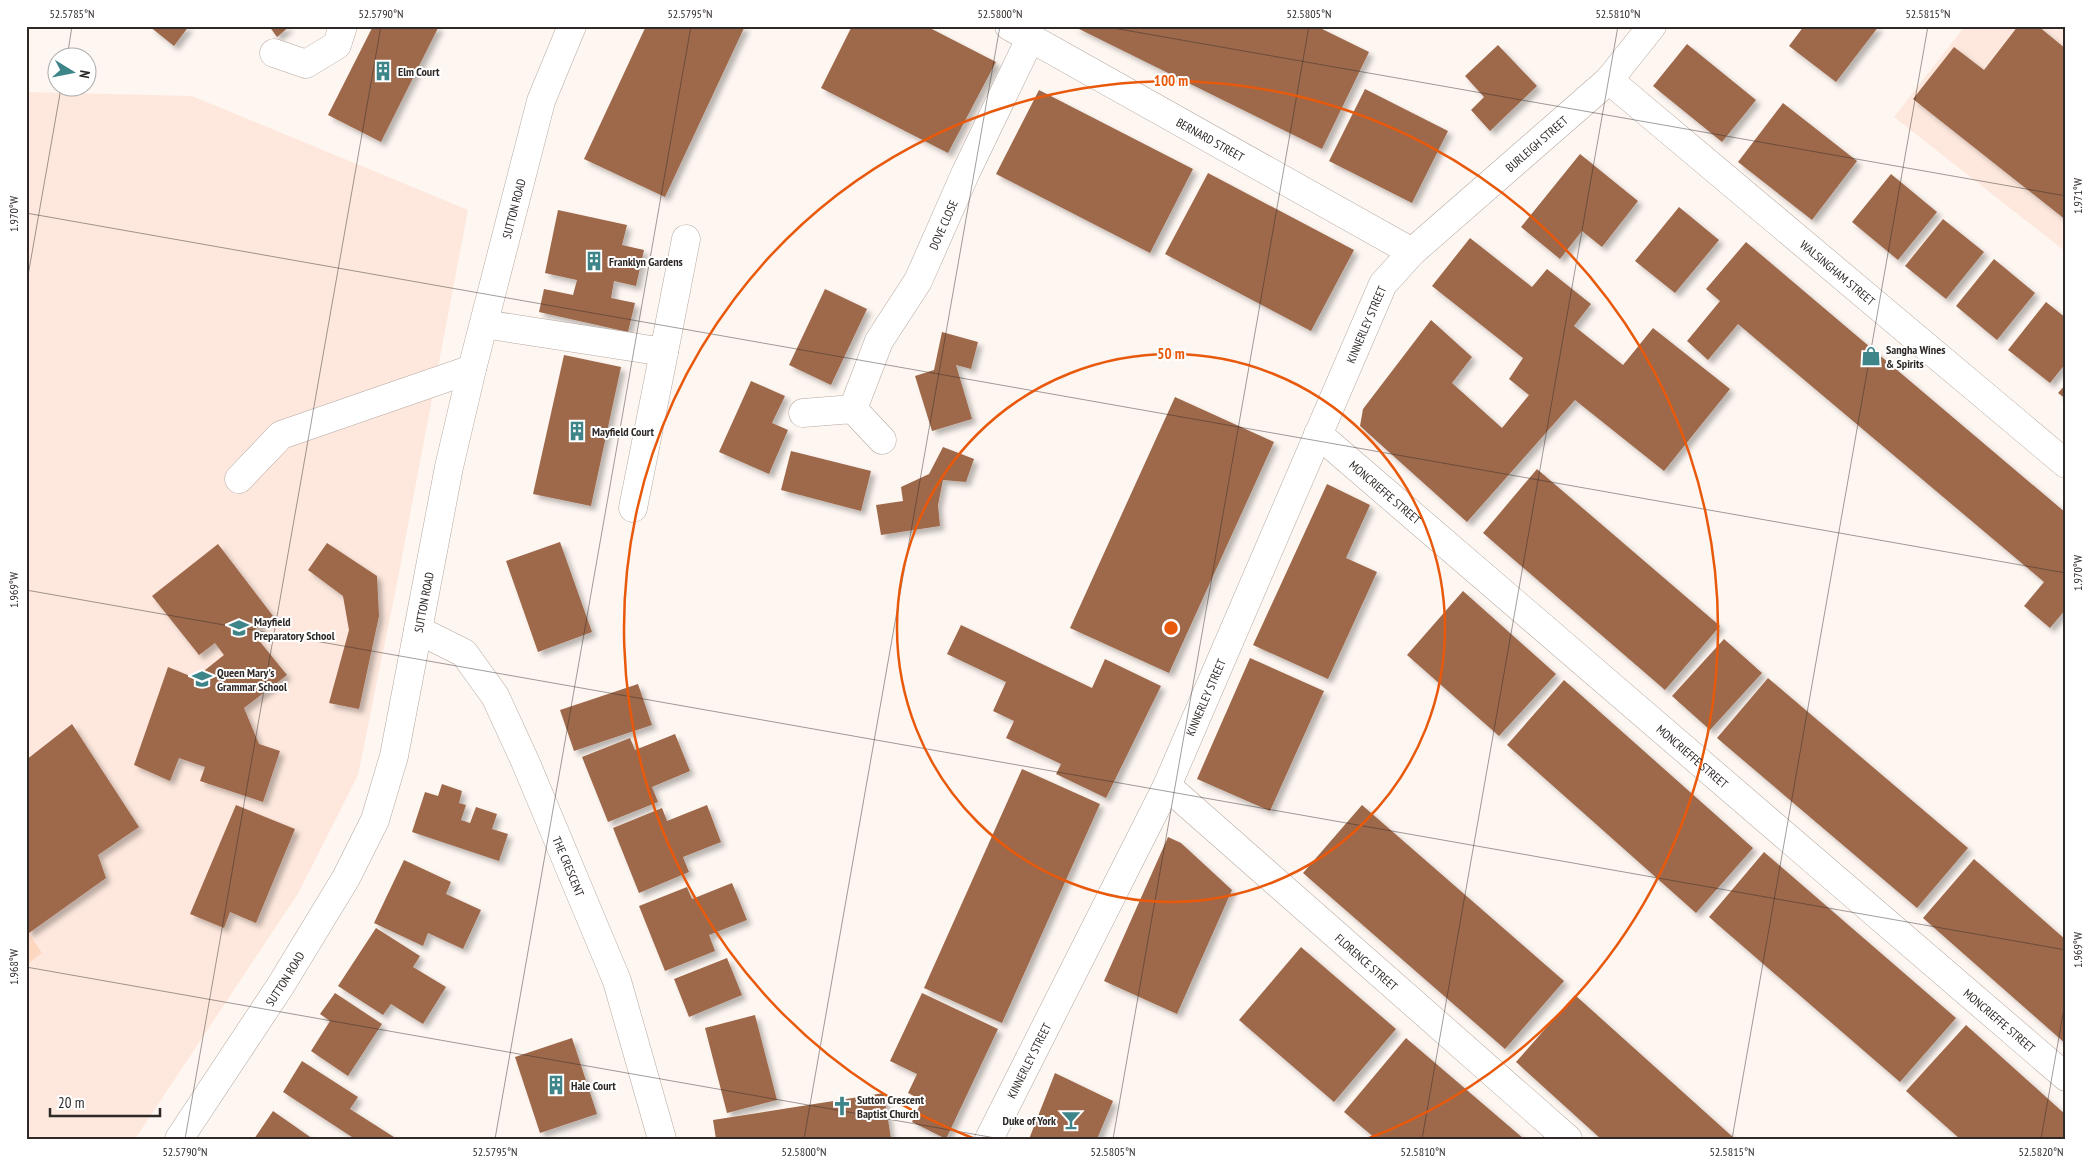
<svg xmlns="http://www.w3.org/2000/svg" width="2092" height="1165" font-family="'PT Sans Narrow',sans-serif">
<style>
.built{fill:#fee8dd}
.green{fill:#fed7c1}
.building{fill:#9e694b;filter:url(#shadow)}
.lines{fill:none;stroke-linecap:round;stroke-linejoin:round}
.minor-casing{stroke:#b5a8a1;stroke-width:29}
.minor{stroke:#fff;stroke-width:28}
.ticks{fill:none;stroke:#2e2927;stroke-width:1;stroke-opacity:0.45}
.ring{fill:none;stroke:#e8590c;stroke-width:2.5}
.labels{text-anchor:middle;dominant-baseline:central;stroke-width:4;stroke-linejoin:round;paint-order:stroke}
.poi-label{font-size:12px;font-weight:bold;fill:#2e2927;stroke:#fff;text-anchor:start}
.street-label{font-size:12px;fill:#2e2927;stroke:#fff}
.centre{fill:#e8590c;stroke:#fff;stroke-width:2.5}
.ring-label{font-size:15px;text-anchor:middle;font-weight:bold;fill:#e8590c;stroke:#fff;stroke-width:4;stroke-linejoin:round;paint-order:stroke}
.neatline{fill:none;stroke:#2e2927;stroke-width:2}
.ticks-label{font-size:12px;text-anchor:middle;fill:#2e2927}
</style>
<defs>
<filter id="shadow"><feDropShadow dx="4.5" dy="4.5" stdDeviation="2.5" flood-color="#0004"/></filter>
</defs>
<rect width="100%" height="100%" fill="#fef6f1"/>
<g class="built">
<path d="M 1965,26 L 2066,26 L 2066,252 L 1894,117 Z"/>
<path d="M 26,92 L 192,96 L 468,210 L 397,583 L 358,775 L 299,892 L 135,1139 L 26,1139 Z"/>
</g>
<path class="green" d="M 26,929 L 42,953 L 26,965 Z"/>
<g class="building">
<path d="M 149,26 L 189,26 L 174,46 Z"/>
<path d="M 269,26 L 290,26 L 277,37 Z"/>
<path d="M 373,26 L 439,26 L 381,142 L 328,115 Z"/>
<path d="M 646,26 L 745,26 L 665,197 L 584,159 Z"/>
<path d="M 852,26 L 926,26 L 996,62 L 948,153 L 821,88 Z"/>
<path d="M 1073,26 L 1316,26 L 1369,52 L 1322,149 Z"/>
<path d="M 1804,26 L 1879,26 L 1836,82 L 1789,46 Z"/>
<path d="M 2018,26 L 2038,26 L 2066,49 L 2066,220 L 1913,99 L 1954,47 L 1984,70 Z"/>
<path d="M 1687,44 L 1756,100 L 1722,142 L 1653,86 Z"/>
<path d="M 1498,45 L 1537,86 L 1490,131 L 1471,110 L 1484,97 L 1465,76 Z"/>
<path d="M 1365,89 L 1448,131 L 1412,203 L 1329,161 Z"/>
<path d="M 1039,90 L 1193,169 L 1150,253 L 996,174 Z"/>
<path d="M 1783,103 L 1857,161 L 1812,220 L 1738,162 Z"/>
<path d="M 1580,154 L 1638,201 L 1602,247 L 1582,231 L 1560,259 L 1521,227 Z"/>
<path d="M 1208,173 L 1354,250 L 1311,331 L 1165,254 Z"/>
<path d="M 1891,174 L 1937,212 L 1898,260 L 1852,222 Z"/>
<path d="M 1679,207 L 1719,240 L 1675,293 L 1635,261 Z"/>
<path d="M 558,210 L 627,225 L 622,245 L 644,250 L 636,286 L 614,281 L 611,298 L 635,303 L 628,332 L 539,312 L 544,289 L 573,295 L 577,280 L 545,273 Z"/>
<path d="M 1943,219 L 1984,252 L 1946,299 L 1905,266 Z"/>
<path d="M 1470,238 L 1532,287 L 1547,269 L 1591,304 L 1574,326 L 1623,365 L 1653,328 L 1730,389 L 1664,471 L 1575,400 L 1467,522 L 1360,426 L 1363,409 L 1431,320 L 1472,357 L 1452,383 L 1502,428 L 1529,395 L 1509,379 L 1523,358 L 1432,286 Z"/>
<path d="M 1746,242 L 2066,513 L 2066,609 L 2050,628 L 2024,606 L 2044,582 L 1738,324 L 1708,360 L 1687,341 L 1720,301 L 1706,289 Z"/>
<path d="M 1994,259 L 2035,293 L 1997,340 L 1956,306 Z"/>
<path d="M 825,289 L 867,309 L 831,385 L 789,365 Z"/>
<path d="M 2046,302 L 2066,318 L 2066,363 L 2050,383 L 2008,350 Z"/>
<path d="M 942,332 L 978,342 L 971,369 L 956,365 L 972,419 L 932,431 L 915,376 L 934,370 Z"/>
<path d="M 564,355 L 621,367 L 591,506 L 533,494 Z"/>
<path d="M 751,381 L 785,396 L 772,423 L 788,430 L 769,474 L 719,452 Z"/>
<path d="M 2066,384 L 2066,399 L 2058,393 Z"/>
<path d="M 1175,397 L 1274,442 L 1169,673 L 1070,628 Z"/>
<path d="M 943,447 L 974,459 L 966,482 L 943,480 L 938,505 L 940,526 L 881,535 L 876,505 L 903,501 L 901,487 L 929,474 Z"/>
<path d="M 791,451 L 871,471 L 861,511 L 781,490 Z"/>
<path d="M 1537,469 L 1720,626 L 1665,690 L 1483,533 Z"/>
<path d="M 1327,484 L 1370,505 L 1346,558 L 1377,572 L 1328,679 L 1253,645 Z"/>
<path d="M 560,542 L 592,632 L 538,652 L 506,561 Z"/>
<path d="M 327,543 L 377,576 L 379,616 L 359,709 L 329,703 L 349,630 L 343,596 L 308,570 Z"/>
<path d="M 218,544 L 273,616 L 252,632 L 287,675 L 244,708 L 259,744 L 280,751 L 263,802 L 200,781 L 205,767 L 179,758 L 170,781 L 134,765 L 168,667 L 195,678 L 224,655 L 215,643 L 199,655 L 152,596 Z"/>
<path d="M 1463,591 L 1556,674 L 1499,736 L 1407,655 Z"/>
<path d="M 961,625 L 1092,688 L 1105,659 L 1161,686 L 1106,798 L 1056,774 L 1061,764 L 1006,738 L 1014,721 L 993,711 L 1006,682 L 947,654 Z"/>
<path d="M 1724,639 L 1762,673 L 1710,730 L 1672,696 Z"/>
<path d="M 1250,658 L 1324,691 L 1270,811 L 1197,779 Z"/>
<path d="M 1768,678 L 1968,848 L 1917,908 L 1717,738 Z"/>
<path d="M 1564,680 L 1753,848 L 1696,913 L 1507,745 Z"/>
<path d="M 638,684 L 652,725 L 574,751 L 560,710 Z"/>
<path d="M 72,724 L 139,827 L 98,855 L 106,878 L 29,933 L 26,929 L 26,760 Z"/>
<path d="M 675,734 L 690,771 L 652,787 L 658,802 L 608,822 L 582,757 L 630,738 L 635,750 Z"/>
<path d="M 1022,769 L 1100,804 L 1002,1023 L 924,988 Z"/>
<path d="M 442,784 L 462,791 L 459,803 L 466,805 L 461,820 L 470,823 L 476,807 L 497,814 L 492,829 L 508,834 L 499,861 L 412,832 L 425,792 L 438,796 Z"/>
<path d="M 236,805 L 295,829 L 256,923 L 230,912 L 224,928 L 190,914 Z"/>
<path d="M 707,805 L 721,842 L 683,857 L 689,872 L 639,893 L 613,828 L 662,808 L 667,821 Z"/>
<path d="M 1362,805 L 1564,981 L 1505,1049 L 1303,873 Z"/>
<path d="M 1168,837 L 1181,843 L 1232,890 L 1177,1014 L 1104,981 Z"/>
<path d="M 1764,852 L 1956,1018 L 1900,1082 L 1709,917 Z"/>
<path d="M 1974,859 L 2066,940 L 2066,1044 L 1923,918 Z"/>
<path d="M 404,860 L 451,882 L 446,894 L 481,910 L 463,949 L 428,933 L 423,946 L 374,923 Z"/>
<path d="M 732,883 L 747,920 L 709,935 L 715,951 L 665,971 L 639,906 L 687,887 L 692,899 Z"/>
<path d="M 376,928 L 420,956 L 413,967 L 446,987 L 423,1024 L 391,1004 L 383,1015 L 338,986 Z"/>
<path d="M 1301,947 L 1396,1029 L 1334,1102 L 1239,1020 Z"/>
<path d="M 727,958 L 742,995 L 689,1017 L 674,979 Z"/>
<path d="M 335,993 L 382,1024 L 348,1076 L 311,1051 L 330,1021 L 320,1014 Z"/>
<path d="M 922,993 L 998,1029 L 946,1139 L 912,1122 L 922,1100 L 908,1093 L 917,1074 L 890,1061 Z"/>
<path d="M 1575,995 L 1735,1139 L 1601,1139 L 1516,1062 Z"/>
<path d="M 755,1015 L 777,1100 L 727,1113 L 705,1028 Z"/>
<path d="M 1966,1025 L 2066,1115 L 2066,1139 L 1960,1139 L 1906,1091 Z"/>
<path d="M 572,1038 L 597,1114 L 540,1133 L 515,1057 Z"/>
<path d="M 1406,1038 L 1524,1139 L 1376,1139 L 1344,1112 Z"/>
<path d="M 302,1061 L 358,1097 L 350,1109 L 397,1139 L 355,1139 L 283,1092 Z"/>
<path d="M 1055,1073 L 1113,1101 L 1097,1139 L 1029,1139 Z"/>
<path d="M 884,1093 L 891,1139 L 716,1139 L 713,1120 Z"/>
<path d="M 273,1111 L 313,1139 L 254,1139 Z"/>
</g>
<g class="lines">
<defs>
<g id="minor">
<path id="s1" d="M 1009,26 L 1412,252"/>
<path d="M 274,53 L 306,64 L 337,45 L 343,26"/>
<path id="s2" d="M 1609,80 L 2066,464"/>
<path d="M 484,324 L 664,352 L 686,239"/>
<path id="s3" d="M 853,409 L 879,341 L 918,281 L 966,172 L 1031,37"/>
<path d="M 803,413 L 853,409 L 882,440"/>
<path id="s4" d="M 1318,434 L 2066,1077"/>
<path d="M 239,479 L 281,435 L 472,369"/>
<path d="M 633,508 L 664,352"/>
<path id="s5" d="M 418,630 L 464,653 L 495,696 L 525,761 L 617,981 L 662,1139"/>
<path id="s6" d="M 1167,786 L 1568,1139"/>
<path id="s7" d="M 179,1139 L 281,985 L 346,878 L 375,820 L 394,756 L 449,467 L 472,369 L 541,101 L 572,26"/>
<path id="s8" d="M 989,1139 L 1167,786 L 1383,284 L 1412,252 L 1609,80 L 1652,26"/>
</g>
</defs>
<use href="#minor" class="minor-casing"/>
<use href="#minor" class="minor"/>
</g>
<path class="ticks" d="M 1102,26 L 2066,196M 67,58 L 72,26M 26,213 L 2066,573M 26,287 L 61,88M 26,590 L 2066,950M 26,967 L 1001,1139M 185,1139 L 381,26M 495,1139 L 691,26M 804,1139 L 1000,26M 1113,1139 L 1309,26M 1422,1139 L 1618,26M 1732,1139 L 1928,26M 2041,1139 L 2066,997"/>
<g class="ring">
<circle cx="1171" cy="628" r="274"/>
<path d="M975 1139A547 547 0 1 1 1367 1139"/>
</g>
<defs>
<symbol id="building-bare" viewBox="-9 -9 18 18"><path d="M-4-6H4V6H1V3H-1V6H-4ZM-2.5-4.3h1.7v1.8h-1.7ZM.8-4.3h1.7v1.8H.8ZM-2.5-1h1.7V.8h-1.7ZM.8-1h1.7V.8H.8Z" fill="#3d8589" stroke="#fff" stroke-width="2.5" paint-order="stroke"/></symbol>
<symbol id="shop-bare" viewBox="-9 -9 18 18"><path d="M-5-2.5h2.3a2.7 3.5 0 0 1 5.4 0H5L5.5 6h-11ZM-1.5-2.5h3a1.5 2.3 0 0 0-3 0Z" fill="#3d8589" stroke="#fff" stroke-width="2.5" paint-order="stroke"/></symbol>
<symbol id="school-bare" viewBox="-9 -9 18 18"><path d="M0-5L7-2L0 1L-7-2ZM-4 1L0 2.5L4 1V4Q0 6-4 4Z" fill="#3d8589" stroke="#fff" stroke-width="2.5" paint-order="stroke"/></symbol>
<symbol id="church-bare" viewBox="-9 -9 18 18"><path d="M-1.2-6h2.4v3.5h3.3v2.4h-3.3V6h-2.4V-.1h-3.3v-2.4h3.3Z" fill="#3d8589" stroke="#fff" stroke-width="2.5" paint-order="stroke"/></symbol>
<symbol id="bar-bare" viewBox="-9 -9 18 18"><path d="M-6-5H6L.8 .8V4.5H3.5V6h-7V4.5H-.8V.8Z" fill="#3d8589" stroke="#fff" stroke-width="2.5" paint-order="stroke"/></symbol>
</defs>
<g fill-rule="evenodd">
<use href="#building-bare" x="369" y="57" width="28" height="28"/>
<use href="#building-bare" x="580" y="247" width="28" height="28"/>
<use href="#shop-bare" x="1857" y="342" width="28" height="28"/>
<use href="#building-bare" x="563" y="417" width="28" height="28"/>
<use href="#school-bare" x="225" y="614" width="28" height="28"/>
<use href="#school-bare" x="188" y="665" width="28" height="28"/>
<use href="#building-bare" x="542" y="1071" width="28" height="28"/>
<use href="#church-bare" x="828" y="1092" width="28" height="28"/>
<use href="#bar-bare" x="1057" y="1106" width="28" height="28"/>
</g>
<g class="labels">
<g class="poi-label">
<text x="398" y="71">Elm Court</text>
<text x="609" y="261">Franklyn Gardens</text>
<text x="1886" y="349">Sangha Wines<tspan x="1886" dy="14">&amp; Spirits</tspan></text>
<text x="592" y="431">Mayfield Court</text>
<text x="254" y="621">Mayfield<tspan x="254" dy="14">Preparatory School</tspan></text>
<text x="217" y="672">Queen Mary's<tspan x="217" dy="14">Grammar School</tspan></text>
<text x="571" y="1085">Hale Court</text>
<text x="857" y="1099">Sutton Crescent<tspan x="857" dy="14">Baptist Church</tspan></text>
<text x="1056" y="1120" text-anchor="end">Duke of York</text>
</g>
<g class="street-label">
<text stroke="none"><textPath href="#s1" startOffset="231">BERNARD STREET</textPath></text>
<text stroke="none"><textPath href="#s8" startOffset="1150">BURLEIGH STREET</textPath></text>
<text stroke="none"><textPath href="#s7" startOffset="1002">SUTTON ROAD</textPath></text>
<text stroke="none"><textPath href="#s3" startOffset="206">DOVE CLOSE</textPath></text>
<text stroke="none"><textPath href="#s2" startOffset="299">WALSINGHAM STREET</textPath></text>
<text stroke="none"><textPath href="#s8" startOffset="898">KINNERLEY STREET</textPath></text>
<text stroke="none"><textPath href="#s4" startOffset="89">MONCRIEFFE STREET</textPath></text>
<text stroke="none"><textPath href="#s7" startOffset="598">SUTTON ROAD</textPath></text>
<text stroke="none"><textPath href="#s8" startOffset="492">KINNERLEY STREET</textPath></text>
<text stroke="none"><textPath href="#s4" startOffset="494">MONCRIEFFE STREET</textPath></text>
<text stroke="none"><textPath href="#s5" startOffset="290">THE CRESCENT</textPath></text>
<text stroke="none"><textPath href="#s6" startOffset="266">FLORENCE STREET</textPath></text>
<text stroke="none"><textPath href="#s7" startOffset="192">SUTTON ROAD</textPath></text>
<text stroke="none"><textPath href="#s4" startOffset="899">MONCRIEFFE STREET</textPath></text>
<text stroke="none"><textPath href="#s8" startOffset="88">KINNERLEY STREET</textPath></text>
</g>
</g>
<circle cx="1171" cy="628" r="8" class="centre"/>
<g class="ring-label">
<text x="1171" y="86">100 m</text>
<text x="1171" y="359">50 m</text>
</g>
<rect width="2092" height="1165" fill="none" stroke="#ffffff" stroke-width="55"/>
<g transform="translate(72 72) rotate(100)"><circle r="24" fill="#ffffff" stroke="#aba9a9"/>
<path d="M0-4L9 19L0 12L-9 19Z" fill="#3d8589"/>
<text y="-8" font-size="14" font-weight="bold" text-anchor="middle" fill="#2e2927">N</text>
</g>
<path d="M50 1108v8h110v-8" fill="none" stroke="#2e2927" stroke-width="2.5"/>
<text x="58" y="1108" font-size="15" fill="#2e2927" stroke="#ffffff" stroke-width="4" paint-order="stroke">20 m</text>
<rect x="28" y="28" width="2036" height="1110" class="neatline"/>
<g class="ticks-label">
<text x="72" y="18">52.5785°N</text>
<text x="381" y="18">52.5790°N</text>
<text x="690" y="18">52.5795°N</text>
<text x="1000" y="18">52.5800°N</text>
<text x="1309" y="18">52.5805°N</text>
<text x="1618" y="18">52.5810°N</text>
<text x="1928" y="18">52.5815°N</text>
<text transform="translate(2078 196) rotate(-90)" y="4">1.971°W</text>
<text transform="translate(14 214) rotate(-90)" y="4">1.970°W</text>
<text transform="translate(2078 573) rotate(-90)" y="4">1.970°W</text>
<text transform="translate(14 590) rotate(-90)" y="4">1.969°W</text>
<text transform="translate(2078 950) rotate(-90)" y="4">1.969°W</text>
<text transform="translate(14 967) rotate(-90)" y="4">1.968°W</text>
<text x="185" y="1156">52.5790°N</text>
<text x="495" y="1156">52.5795°N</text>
<text x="804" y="1156">52.5800°N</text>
<text x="1113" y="1156">52.5805°N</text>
<text x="1423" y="1156">52.5810°N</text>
<text x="1732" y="1156">52.5815°N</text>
<text x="2041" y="1156">52.5820°N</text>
</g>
</svg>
